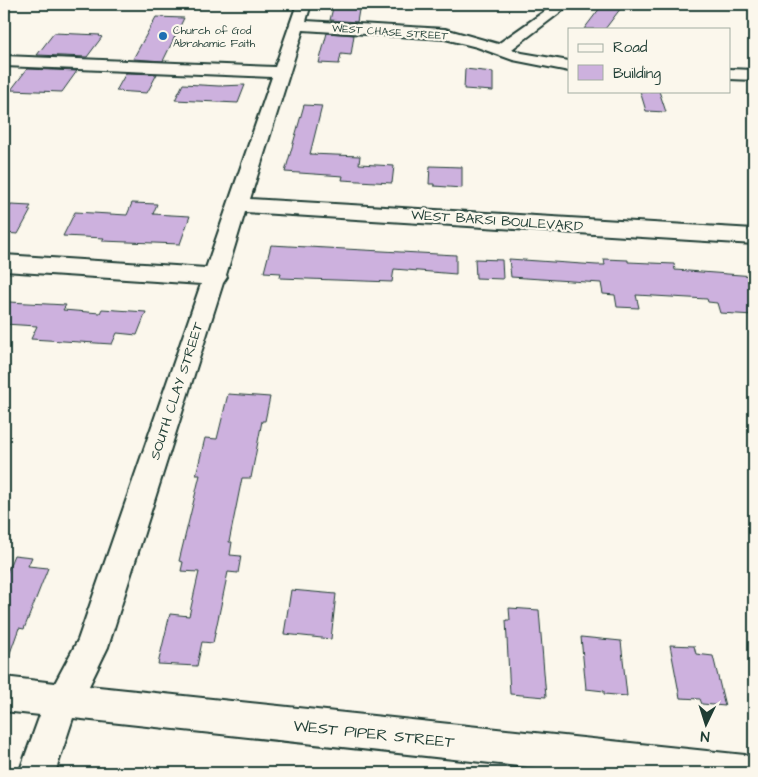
<svg xmlns="http://www.w3.org/2000/svg" width="758" height="777" font-family="'Architects Daughter',sans-serif">
<style>
.building{fill:#cdb1de;stroke:#1f3d34}
.lines{fill:none;stroke-linecap:round;stroke-linejoin:round}
.minor-casing{stroke:#1f3d34;stroke-width:4}
.minor{fill:#fbf7ec;fill-rule:evenodd}
.poi-dot{fill:#1f6fb2;stroke:#fbf7ec;stroke-width:2}
.labels{text-anchor:middle;dominant-baseline:central;stroke-width:4.5;stroke-linejoin:round;paint-order:stroke}
.far-poi-label{font-size:11px;fill:#1f3d34;stroke:#fbf7ec;text-anchor:start}
.far-street-label{font-size:11px;fill:#1f3d34;stroke:#fbf7ec}
.street-label{font-size:14px;fill:#1f3d34;stroke:#fbf7ec}
.near-street-label{font-size:16px;fill:#1f3d34;stroke:#fbf7ec}
</style>
<rect width="100%" height="100%" fill="#fbf7ec"/>
<filter id="ink" filterUnits="userSpaceOnUse"><feTurbulence type="fractalNoise" baseFrequency=".02" numOctaves="2"/><feDisplacementMap in="SourceGraphic" scale="10" xChannelSelector="R" yChannelSelector="G"/><feConvolveMatrix kernelMatrix="1 2 1 2 8 2 1 2 1" color-interpolation-filters="sRGB"/></filter>
<g filter="url(#ink)">
<g class="building">
<path d="M 334,4 L 360,4 L 357,22 L 330,20 Z"/>
<path d="M 603,4 L 624,4 L 605,29 L 584,29 Z"/>
<path d="M 156,17 L 184,18 L 163,61 L 133,59 Z"/>
<path d="M 54,33 L 100,35 L 99,36 L 102,37 L 87,57 L 37,55 Z"/>
<path d="M 327,33 L 354,35 L 351,55 L 341,54 L 339,64 L 319,63 Z"/>
<path d="M 27,69 L 77,71 L 62,92 L 11,90 Z"/>
<path d="M 465,69 L 493,72 L 493,91 L 464,89 Z"/>
<path d="M 126,73 L 157,74 L 147,93 L 116,91 Z"/>
<path d="M 183,84 L 219,86 L 245,85 L 238,103 L 175,100 Z"/>
<path d="M 640,91 L 659,91 L 666,112 L 646,111 Z"/>
<path d="M 304,105 L 322,106 L 310,154 L 360,156 L 359,164 L 394,166 L 392,183 L 342,180 L 343,176 L 285,172 Z"/>
<path d="M 430,166 L 462,167 L 462,188 L 434,186 L 434,184 L 429,184 Z"/>
<path d="M 132,203 L 157,204 L 153,214 L 190,216 L 180,244 L 102,241 L 104,238 L 63,236 L 75,212 L 127,215 Z"/>
<path d="M 11,205 L 31,206 L 28,210 L 31,210 L 18,234 L 4,233 L 4,217 Z"/>
<path d="M 271,245 L 456,255 L 456,274 L 394,269 L 392,282 L 280,278 L 281,273 L 264,272 Z"/>
<path d="M 475,259 L 502,260 L 503,279 L 476,278 Z"/>
<path d="M 509,259 L 597,265 L 605,265 L 604,259 L 628,260 L 628,262 L 674,264 L 675,270 L 754,276 L 754,315 L 720,313 L 717,303 L 708,302 L 707,299 L 636,295 L 639,308 L 617,307 L 615,295 L 603,294 L 601,283 L 511,277 Z"/>
<path d="M 9,302 L 66,305 L 63,310 L 100,313 L 102,309 L 146,312 L 137,335 L 117,333 L 112,344 L 31,339 L 37,326 L 4,324 L 4,304 L 8,304 Z"/>
<path d="M 228,394 L 270,397 L 265,421 L 262,421 L 251,478 L 242,478 L 229,542 L 232,542 L 230,555 L 241,556 L 238,573 L 228,572 L 213,643 L 202,642 L 197,666 L 158,664 L 170,614 L 189,616 L 199,572 L 181,571 L 183,562 L 179,561 L 200,475 L 196,475 L 205,438 L 217,439 Z"/>
<path d="M 14,555 L 32,557 L 28,566 L 48,568 L 24,629 L 19,628 L 6,664 L 4,664 L 4,579 Z"/>
<path d="M 291,590 L 336,594 L 331,639 L 284,634 Z"/>
<path d="M 509,608 L 539,610 L 546,697 L 510,694 L 506,620 L 510,620 Z"/>
<path d="M 581,637 L 621,641 L 627,696 L 604,694 L 604,691 L 586,689 Z"/>
<path d="M 670,645 L 694,646 L 696,654 L 713,656 L 725,706 L 702,704 L 700,699 L 680,698 Z"/>
</g>
<g class="lines">
<defs>
<g id="minor">
<path d="M 297,4 L 311,4 L 306,21 L 445,29 L 498,44 L 555,4 L 571,4 L 512,49 L 522,53 L 569,61 L 569,71 L 513,60 L 477,47 L 445,39 L 303,30 L 250,199 L 754,229 L 754,244 L 245,212 L 226,275 L 227,277 L 223,283 L 108,647 L 89,686 L 745,755 L 754,759 L 754,773 L 583,773 L 73,718 L 55,773 L 19,773 L 40,715 L 4,711 L 4,677 L 55,683 L 78,640 L 201,284 L 4,271 L 4,255 L 206,268 L 272,77 L 4,66 L 4,56 L 275,67 Z"/>
<path d="M 729,69 L 754,70 L 754,80 L 729,79 Z"/>
</g>
</defs>
<use href="#minor" class="minor-casing"/>
<use href="#minor" class="minor"/>
</g>
</g>
<circle class="poi-dot" cx="163" cy="36" r="5"/>
<g class="labels">
<g class="far-poi-label">
<text x="173" y="30">Church of God<tspan x="173" dy="13">Abrahamic Faith</tspan></text>
</g>
<g class="far-street-label">
<text transform="translate(390 32) rotate(4)">WEST CHASE STREET</text>
</g>
<g class="street-label">
<text transform="translate(497 221) rotate(4)">WEST BARSI BOULEVARD</text>
<text transform="translate(177 391) rotate(-72)">SOUTH CLAY STREET</text>
</g>
<g class="near-street-label">
<text transform="translate(374 734) rotate(6)">WEST PIPER STREET</text>
</g>
</g>
<rect width="758" height="777" fill="none" stroke="#fbf7ec" stroke-width="20"/>
<rect x="10" y="10" width="738" height="757" fill="none" stroke="#1f3d34" stroke-width="2" filter="url(#ink)"/>
<rect x="568" y="28" width="162" height="65" fill="#fbf7ec" stroke="#a3ada2"/>
<rect x="578" y="44" width="25" height="8" fill="#fbf7ec" stroke="#a3ada2"/>
<text x="613" y="52" font-size="15" fill="#1f3d34">Road</text>
<rect x="578" y="65" width="25" height="15" fill="#cdb1de" stroke="#a3ada2"/>
<text x="613" y="78" font-size="15" fill="#1f3d34">Building</text>
<g transform="translate(706 724) rotate(184)" stroke="#fbf7ec" stroke-width="4" paint-order="stroke">
<path d="M0-4L9 19L0 12L-9 19Z" fill="#1f3d34"/>
<text y="-8" font-size="14" font-weight="bold" text-anchor="middle" fill="#1f3d34">N</text>
</g>
</svg>
